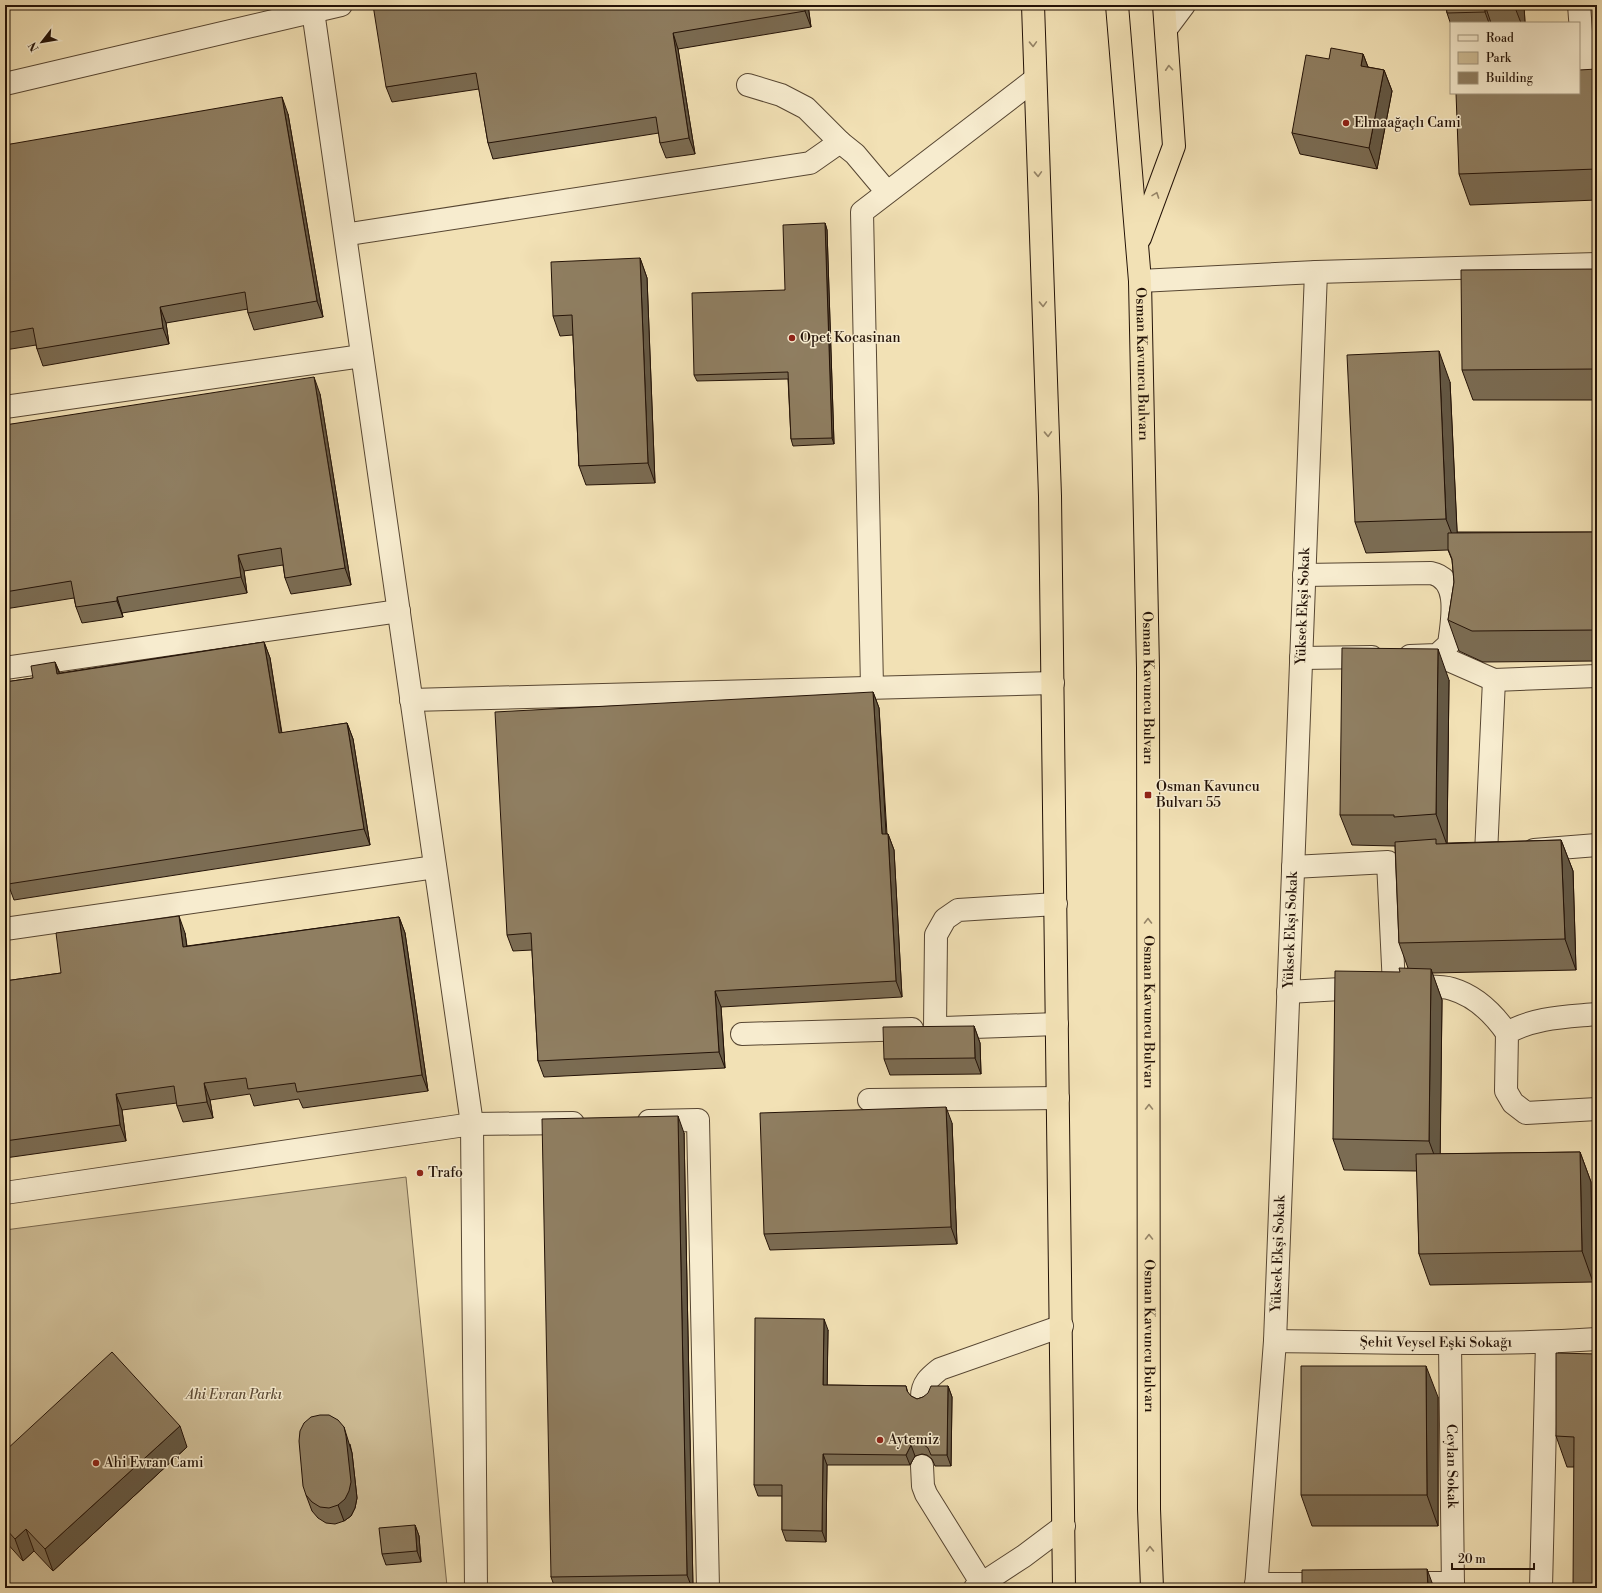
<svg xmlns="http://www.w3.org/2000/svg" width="1602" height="1593" font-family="'Libre Bodoni',serif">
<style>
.green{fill:#cfbe97;stroke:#79684f}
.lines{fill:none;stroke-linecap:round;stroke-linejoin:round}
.minor-casing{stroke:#574632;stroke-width:24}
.highway-casing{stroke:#231207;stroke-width:24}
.minor{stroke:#f7eccf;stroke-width:22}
.highway{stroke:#f2e1b5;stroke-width:22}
.wall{fill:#7b6c53;stroke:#231207}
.shaded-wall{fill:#645844;stroke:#231207}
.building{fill:#8f7e61;stroke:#231207}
.oneway{stroke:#958467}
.poi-dot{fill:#8f2418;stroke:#f7eccf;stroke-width:1.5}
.labels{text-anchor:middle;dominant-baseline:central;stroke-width:3;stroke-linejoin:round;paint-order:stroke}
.poi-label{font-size:14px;fill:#231207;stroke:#f7eccf;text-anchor:start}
.street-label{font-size:14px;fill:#231207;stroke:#f7eccf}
.park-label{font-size:14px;font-style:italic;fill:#5f4e39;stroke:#f7eccf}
</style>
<rect width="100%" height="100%" fill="#f2e1b5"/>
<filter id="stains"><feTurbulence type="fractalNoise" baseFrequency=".005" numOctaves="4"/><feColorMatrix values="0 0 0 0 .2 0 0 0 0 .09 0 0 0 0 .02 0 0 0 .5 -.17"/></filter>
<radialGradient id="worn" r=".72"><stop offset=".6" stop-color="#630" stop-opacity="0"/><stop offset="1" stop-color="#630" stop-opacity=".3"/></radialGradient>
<path class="green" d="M 406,1177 L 447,1586 L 438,1588 L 5,1588 L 5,1230 Z"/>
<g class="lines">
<defs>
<g id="minor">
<path d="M 1579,5 L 1584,71"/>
<path d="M 313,11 L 472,1124 L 476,1588"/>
<path d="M 1166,29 L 1184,5"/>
<path d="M 5,84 L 341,5"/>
<path d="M 748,85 L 781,95 L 806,108 L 840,142 L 855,154 L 887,192"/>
<path d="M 356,233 L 810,163 L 840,142"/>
<path d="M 1140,281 L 1316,272 L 1597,264"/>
<path d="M 5,407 L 362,356"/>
<path d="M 1304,575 L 1431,573 C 1461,579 1452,621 1449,644 L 1437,655 L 1410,656"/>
<path d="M 1437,655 L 1494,680 L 1597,676"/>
<path d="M 1301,658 L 1372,657"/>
<path d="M 5,668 L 399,611"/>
<path d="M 872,687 L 862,212 L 1034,80"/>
<path d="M 411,700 L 1053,683"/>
<path d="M 1534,850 L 1597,845"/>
<path d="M 1486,854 L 1494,680"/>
<path d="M 5,929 L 435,867"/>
<path d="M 1408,987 C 1421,987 1439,985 1452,989 C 1476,996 1493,1013 1507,1033"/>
<path d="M 1288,992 L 1394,986 L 1388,862 L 1293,867"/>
<path d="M 1597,1014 C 1566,1017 1535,1017 1507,1033 L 1506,1091 L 1513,1103 L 1526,1113 L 1597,1109"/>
<path d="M 935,1028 L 936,935 L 945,919 L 958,910 L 1056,904"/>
<path d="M 944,1028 L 1057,1024"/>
<path d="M 742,1034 L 912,1029"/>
<path d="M 869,1100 L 1058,1098"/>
<path d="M 649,1121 L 698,1120 L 708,1588"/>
<path d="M 5,1193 L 472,1124 L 573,1123"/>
<path id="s1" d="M 1275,1341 C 1382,1342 1490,1346 1597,1339"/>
<path id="s2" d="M 1450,1343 L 1453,1588"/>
<path d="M 922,1397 C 922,1383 930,1377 940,1369 L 1062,1326"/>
<path d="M 922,1466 L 923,1486 L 926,1494 L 982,1584 L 982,1588"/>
<path d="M 1402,1583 L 1453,1583"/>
<path d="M 1256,1584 L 1332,1584"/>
<path d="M 975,1588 L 1024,1556 L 1064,1526"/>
<path id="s3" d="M 1256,1588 L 1275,1341 L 1316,272"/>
<path d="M 1541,1588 L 1547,1342"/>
</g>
<g id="highway">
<path d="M 1033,5 L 1050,496 L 1064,1588"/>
<path id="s4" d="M 1117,5 L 1140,281 L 1148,668 L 1149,1509 L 1152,1588"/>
<path d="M 1140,238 L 1174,146 L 1164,5"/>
</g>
</defs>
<use href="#minor" class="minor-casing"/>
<use href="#highway" class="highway-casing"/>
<use href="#minor" class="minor"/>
<use href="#highway" class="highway"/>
</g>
<g class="wall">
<path d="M 808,5 L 811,27 L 678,49 L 695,154 L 666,158 L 660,143 L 659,133 L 493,159 L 488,143 L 479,89 L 392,102 L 386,87 Z"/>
<path d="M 1446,5 L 1524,5 L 1525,23 L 1451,23 L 1451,25 L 1447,13 Z"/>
<path d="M 1363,54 L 1368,67 L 1384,70 L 1392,91 L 1377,169 L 1300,154 L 1292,133 L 1329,59 Z"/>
<path d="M 1597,69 L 1597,200 L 1470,205 L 1459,174 Z"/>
<path d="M 288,114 L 323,317 L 254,330 L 248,313 L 248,309 L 166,323 L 169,344 L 43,366 L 37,349 L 36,345 L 5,350 L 5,145 Z"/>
<path d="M 825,223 L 827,230 L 834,444 L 793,446 L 791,439 L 788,379 L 697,381 L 694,375 L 785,290 Z"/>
<path d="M 640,258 L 647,278 L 655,483 L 586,485 L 579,466 L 573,335 L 560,336 L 553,316 Z"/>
<path d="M 1597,269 L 1597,400 L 1473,400 L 1462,370 Z"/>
<path d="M 1450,382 L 1457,532 L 1597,532 L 1597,661 L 1483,662 L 1459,651 L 1448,620 L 1454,582 L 1452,560 L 1448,550 L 1366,553 L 1355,522 Z"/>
<path d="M 320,394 L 351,585 L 291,594 L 285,578 L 283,565 L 244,571 L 247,593 L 122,613 L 123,617 L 82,623 L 76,607 L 74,598 L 5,609 L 5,425 Z"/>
<path d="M 264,642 L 270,658 L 282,733 L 347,723 L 353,739 L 370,845 L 14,900 L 8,884 L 5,869 L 5,682 L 33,678 L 55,662 L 60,673 Z"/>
<path d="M 1449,680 L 1447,843 L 1561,840 L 1573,871 L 1576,970 L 1432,973 L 1442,1000 L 1440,1154 L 1580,1152 L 1591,1182 L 1593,1282 L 1430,1285 L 1419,1254 L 1417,1171 L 1344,1170 L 1333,1139 L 1400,972 L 1408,968 L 1399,943 L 1395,846 L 1352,845 L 1340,815 Z"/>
<path d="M 873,692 L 879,708 L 887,834 L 888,834 L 894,850 L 902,997 L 721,1007 L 725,1068 L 544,1077 L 538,1061 L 532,950 L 513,951 L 507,935 Z"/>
<path d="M 399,917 L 405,933 L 428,1091 L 303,1108 L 299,1099 L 254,1106 L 250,1094 L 210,1100 L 213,1118 L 183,1122 L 177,1106 L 177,1103 L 122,1110 L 126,1141 L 5,1158 L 5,981 L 61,973 L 185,933 L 187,946 Z"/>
<path d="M 974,1026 L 980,1043 L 981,1074 L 890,1075 L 884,1059 Z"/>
<path d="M 952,1123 L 957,1244 L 770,1250 L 764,1234 Z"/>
<path d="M 684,1133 L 693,1588 L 555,1588 L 551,1577 Z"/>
<path d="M 828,1330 L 827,1385 L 906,1386 L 908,1393 L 911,1396 L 917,1399 L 923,1397 L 948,1386 L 952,1397 L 951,1466 L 935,1466 L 932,1459 L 927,1455 L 922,1454 L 915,1456 L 910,1465 L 827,1465 L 826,1542 L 786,1541 L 782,1530 L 782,1496 L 758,1496 L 754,1485 Z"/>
<path d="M 1597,1354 L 1574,1467 L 1567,1467 L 1556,1436 Z"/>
<path d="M 1438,1397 L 1438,1526 L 1312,1526 L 1301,1495 Z"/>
<path d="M 350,1444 L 352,1453 L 357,1498 L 355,1508 L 351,1516 L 344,1521 L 335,1524 L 326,1523 L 318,1518 L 312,1511 L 306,1495 Z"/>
<path d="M 187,1447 L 53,1571 L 34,1551 L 23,1561 L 5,1541 L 5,1451 Z"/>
<path d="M 415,1525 L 419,1536 L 421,1562 L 386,1565 L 382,1554 Z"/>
</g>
<g class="shaded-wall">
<path d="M 804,5 L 808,5 L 811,27 L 805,11 Z"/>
<path d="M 1485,5 L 1491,23 L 1489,23 L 1485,12 Z"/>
<path d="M 1514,5 L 1524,5 L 1525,23 L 1521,23 Z"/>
<path d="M 673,33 L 678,49 L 695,154 L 689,138 Z"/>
<path d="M 1363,54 L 1371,75 L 1361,66 Z"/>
<path d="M 1384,70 L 1392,91 L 1377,169 L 1369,148 Z"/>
<path d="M 282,97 L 288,114 L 323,317 L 317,301 Z"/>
<path d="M 825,223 L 827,230 L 834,444 L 832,438 Z"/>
<path d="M 640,258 L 647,278 L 655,483 L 648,463 Z"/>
<path d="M 160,307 L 166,323 L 169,344 L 163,328 Z"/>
<path d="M 1439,351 L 1450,382 L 1458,550 L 1446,519 Z"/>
<path d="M 314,377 L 320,394 L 351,585 L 345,568 Z"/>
<path d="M 238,555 L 244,571 L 247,593 L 241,577 Z"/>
<path d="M 117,597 L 122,613 L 123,617 L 117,601 Z"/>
<path d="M 264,642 L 270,658 L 284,750 L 279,733 Z"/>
<path d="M 1438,649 L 1449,680 L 1447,845 L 1436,814 Z"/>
<path d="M 55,662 L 61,678 L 57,674 Z"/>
<path d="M 873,692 L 879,708 L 887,851 L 882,834 Z"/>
<path d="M 347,723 L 353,739 L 370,845 L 364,829 Z"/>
<path d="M 888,834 L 894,850 L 902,997 L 896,981 Z"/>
<path d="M 1561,840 L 1573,871 L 1576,970 L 1565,939 Z"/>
<path d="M 179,916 L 185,933 L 189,963 L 183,947 Z"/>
<path d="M 399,917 L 405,933 L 428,1091 L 422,1075 Z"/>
<path d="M 1431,969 L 1442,1000 L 1440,1171 L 1429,1141 Z"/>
<path d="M 715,991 L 721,1007 L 725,1068 L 719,1052 Z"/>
<path d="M 974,1026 L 980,1043 L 981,1074 L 975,1058 Z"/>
<path d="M 204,1083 L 210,1100 L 213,1118 L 207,1102 Z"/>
<path d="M 116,1094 L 122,1110 L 126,1141 L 120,1125 Z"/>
<path d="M 946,1107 L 952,1123 L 957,1244 L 951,1227 Z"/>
<path d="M 678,1116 L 684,1133 L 693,1588 L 692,1588 L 687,1575 Z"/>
<path d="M 1580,1152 L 1591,1182 L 1593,1282 L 1582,1251 Z"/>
<path d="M 824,1319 L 828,1330 L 827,1396 L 823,1385 Z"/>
<path d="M 1426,1366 L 1438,1397 L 1438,1526 L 1427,1495 Z"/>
<path d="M 948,1386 L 952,1397 L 951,1466 L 947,1455 Z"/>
<path d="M 180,1426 L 187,1447 L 53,1571 L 45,1549 Z"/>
<path d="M 344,1427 L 352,1453 L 357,1498 L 355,1508 L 351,1516 L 344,1521 L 338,1505 Z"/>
<path d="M 911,1445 L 915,1456 L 910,1465 L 906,1455 Z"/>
<path d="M 823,1454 L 827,1465 L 826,1542 L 822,1531 Z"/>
<path d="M 415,1525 L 419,1536 L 421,1562 L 417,1551 Z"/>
<path d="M 26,1529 L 34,1551 L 23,1561 L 15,1539 Z"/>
<path d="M 1427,1569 L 1434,1588 L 1428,1588 Z"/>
</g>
<g class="building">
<path d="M 373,5 L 804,5 L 805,11 L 673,33 L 689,138 L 660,143 L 656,117 L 488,143 L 476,73 L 386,87 Z"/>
<path d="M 1446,5 L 1484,5 L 1485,12 L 1447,13 Z"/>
<path d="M 1331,48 L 1363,54 L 1361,66 L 1384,70 L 1369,148 L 1292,133 L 1306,55 L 1329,59 Z"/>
<path d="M 1597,69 L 1597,169 L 1459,174 L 1456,93 L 1579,93 L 1579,70 Z"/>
<path d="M 282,97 L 317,301 L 248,313 L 245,292 L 160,307 L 163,328 L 37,349 L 33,328 L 5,333 L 5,145 Z"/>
<path d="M 825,223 L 832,438 L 791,439 L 788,372 L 694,375 L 692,293 L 785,290 L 783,225 Z"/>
<path d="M 640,258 L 648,463 L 579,466 L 572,315 L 553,316 L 551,262 Z"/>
<path d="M 1597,269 L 1597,369 L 1462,370 L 1461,270 Z"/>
<path d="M 1439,351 L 1446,519 L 1355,522 L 1347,355 Z"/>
<path d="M 314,377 L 345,568 L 285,578 L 281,548 L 238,555 L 241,577 L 117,597 L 117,601 L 76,607 L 71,581 L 5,592 L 5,425 Z"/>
<path d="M 1597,532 L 1597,630 L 1472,631 L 1448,620 L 1454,582 L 1452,559 L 1448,549 L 1448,533 Z"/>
<path d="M 264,642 L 279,733 L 347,723 L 364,829 L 8,884 L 5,867 L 5,682 L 33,678 L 31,666 L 55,662 L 57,674 Z"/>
<path d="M 1342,648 L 1438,649 L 1436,814 L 1394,817 L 1394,815 L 1340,815 Z"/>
<path d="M 873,692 L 882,834 L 888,834 L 896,981 L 715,991 L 719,1052 L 538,1061 L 531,933 L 507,935 L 495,712 Z"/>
<path d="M 1436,839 L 1436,844 L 1561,840 L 1565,939 L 1399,943 L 1395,842 Z"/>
<path d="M 179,916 L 183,947 L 399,917 L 422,1075 L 297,1092 L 295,1083 L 248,1089 L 246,1078 L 204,1083 L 207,1102 L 177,1106 L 174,1086 L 116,1094 L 120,1125 L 5,1141 L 5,981 L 61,973 L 56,933 Z"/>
<path d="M 1399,968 L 1431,969 L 1429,1141 L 1333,1139 L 1335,971 L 1400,972 Z"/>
<path d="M 974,1026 L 975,1058 L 884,1059 L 883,1027 Z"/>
<path d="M 946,1107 L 951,1227 L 764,1234 L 760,1113 Z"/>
<path d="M 678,1116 L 687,1575 L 551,1577 L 542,1119 Z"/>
<path d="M 1580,1152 L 1582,1251 L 1419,1254 L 1416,1154 Z"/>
<path d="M 755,1318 L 824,1319 L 823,1385 L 906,1386 L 907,1391 L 911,1396 L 917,1399 L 923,1397 L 928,1393 L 931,1386 L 948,1386 L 947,1455 L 931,1455 L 928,1448 L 923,1444 L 918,1443 L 911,1445 L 906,1455 L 823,1454 L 822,1531 L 782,1530 L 782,1485 L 754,1485 Z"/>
<path d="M 112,1352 L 180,1426 L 45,1549 L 26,1529 L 15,1539 L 5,1528 L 5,1451 Z"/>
<path d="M 1556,1353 L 1597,1354 L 1597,1588 L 1573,1588 L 1574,1437 L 1556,1436 Z"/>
<path d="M 1301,1366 L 1426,1366 L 1427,1495 L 1301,1495 Z"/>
<path d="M 320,1415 L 329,1415 L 338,1420 L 344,1427 L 346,1436 L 351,1482 L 349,1491 L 345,1499 L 338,1505 L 329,1508 L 320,1507 L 312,1502 L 306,1495 L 303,1486 L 299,1441 L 300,1431 L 304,1423 L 311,1417 Z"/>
<path d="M 415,1525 L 417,1551 L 382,1554 L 379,1528 Z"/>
<path d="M 1427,1569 L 1428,1588 L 1302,1588 L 1302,1570 Z"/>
</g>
<defs><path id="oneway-chevron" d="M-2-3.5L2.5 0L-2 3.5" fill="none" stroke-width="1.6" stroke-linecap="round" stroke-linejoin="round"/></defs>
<g class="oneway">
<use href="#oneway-chevron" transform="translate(1033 44) rotate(88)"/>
<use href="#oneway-chevron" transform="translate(1169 68) rotate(-94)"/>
<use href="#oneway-chevron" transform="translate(1038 174) rotate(88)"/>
<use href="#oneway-chevron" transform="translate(1156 195) rotate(-70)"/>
<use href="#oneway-chevron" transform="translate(1043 304) rotate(88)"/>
<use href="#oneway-chevron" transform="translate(1048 434) rotate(88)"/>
<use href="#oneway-chevron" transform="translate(1148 921) rotate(-90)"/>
<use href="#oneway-chevron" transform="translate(1149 1107) rotate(-90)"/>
<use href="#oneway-chevron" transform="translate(1149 1237) rotate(-90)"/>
<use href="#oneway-chevron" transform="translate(1150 1549) rotate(-91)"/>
</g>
<g class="poi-dot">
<circle cx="1346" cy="123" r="4"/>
<circle cx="792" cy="338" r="4"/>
<rect x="1144" y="791" width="8" height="8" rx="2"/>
<circle cx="420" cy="1173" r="4"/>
<circle cx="880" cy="1440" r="4"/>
<circle cx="96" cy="1463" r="4"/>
</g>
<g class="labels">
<g class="poi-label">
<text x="1354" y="123">Elmaağaçlı Cami</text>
<text x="800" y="338">Opet Kocasinan</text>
<text x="1156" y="787">Osman Kavuncu<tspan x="1156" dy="16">Bulvarı 55</tspan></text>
<text x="428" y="1173">Trafo</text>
<text x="888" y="1440">Aytemiz</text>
<text x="104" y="1463">Ahi Evran Cami</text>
</g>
<g class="street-label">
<text stroke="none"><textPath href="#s4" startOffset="360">Osman Kavuncu Bulvarı</textPath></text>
<text stroke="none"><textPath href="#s3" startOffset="983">Yüksek Ekşi Sokak</textPath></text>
<text stroke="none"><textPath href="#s4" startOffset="684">Osman Kavuncu Bulvarı</textPath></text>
<text stroke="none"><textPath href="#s3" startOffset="659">Yüksek Ekşi Sokak</textPath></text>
<text stroke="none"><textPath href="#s4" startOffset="1008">Osman Kavuncu Bulvarı</textPath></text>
<text stroke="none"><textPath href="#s3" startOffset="335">Yüksek Ekşi Sokak</textPath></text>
<text stroke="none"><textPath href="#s4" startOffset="1332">Osman Kavuncu Bulvarı</textPath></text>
<text stroke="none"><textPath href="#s1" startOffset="161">Şehit Veysel Eşki Sokağı</textPath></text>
<text stroke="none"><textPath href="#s2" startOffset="123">Ceylan Sokak</textPath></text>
</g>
<g class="park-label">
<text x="234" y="1395">Ahi Evran Parkı</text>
</g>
</g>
<rect width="1602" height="1593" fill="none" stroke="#f2e1b5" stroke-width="20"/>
<rect x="6" y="6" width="1590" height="1581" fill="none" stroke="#231207" stroke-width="2"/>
<rect x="10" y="10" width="1582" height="1573" fill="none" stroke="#231207"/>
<rect x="1450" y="22" width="130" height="72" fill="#f7eccf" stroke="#a2957f"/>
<rect x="1458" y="35" width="20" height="6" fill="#f7eccf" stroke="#a2957f"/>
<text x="1486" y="42" font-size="12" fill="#231207">Road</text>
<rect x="1458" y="52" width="20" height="12" fill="#cfbe97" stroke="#a2957f"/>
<text x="1486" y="62" font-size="12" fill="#231207">Park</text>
<rect x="1458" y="72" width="20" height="12" fill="#8f7e61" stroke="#a2957f"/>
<text x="1486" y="82" font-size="12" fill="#231207">Building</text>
<g transform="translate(42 42) rotate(239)" stroke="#f7eccf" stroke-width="3" paint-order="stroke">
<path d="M0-3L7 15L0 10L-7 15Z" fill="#231207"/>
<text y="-6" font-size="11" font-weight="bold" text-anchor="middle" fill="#231207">N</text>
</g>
<path d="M1452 1563v6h82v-6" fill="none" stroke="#231207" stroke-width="2"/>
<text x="1458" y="1563" font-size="12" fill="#231207" stroke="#f7eccf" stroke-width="3" paint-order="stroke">20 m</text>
<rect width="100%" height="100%" filter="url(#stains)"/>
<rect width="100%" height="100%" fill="url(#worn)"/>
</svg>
